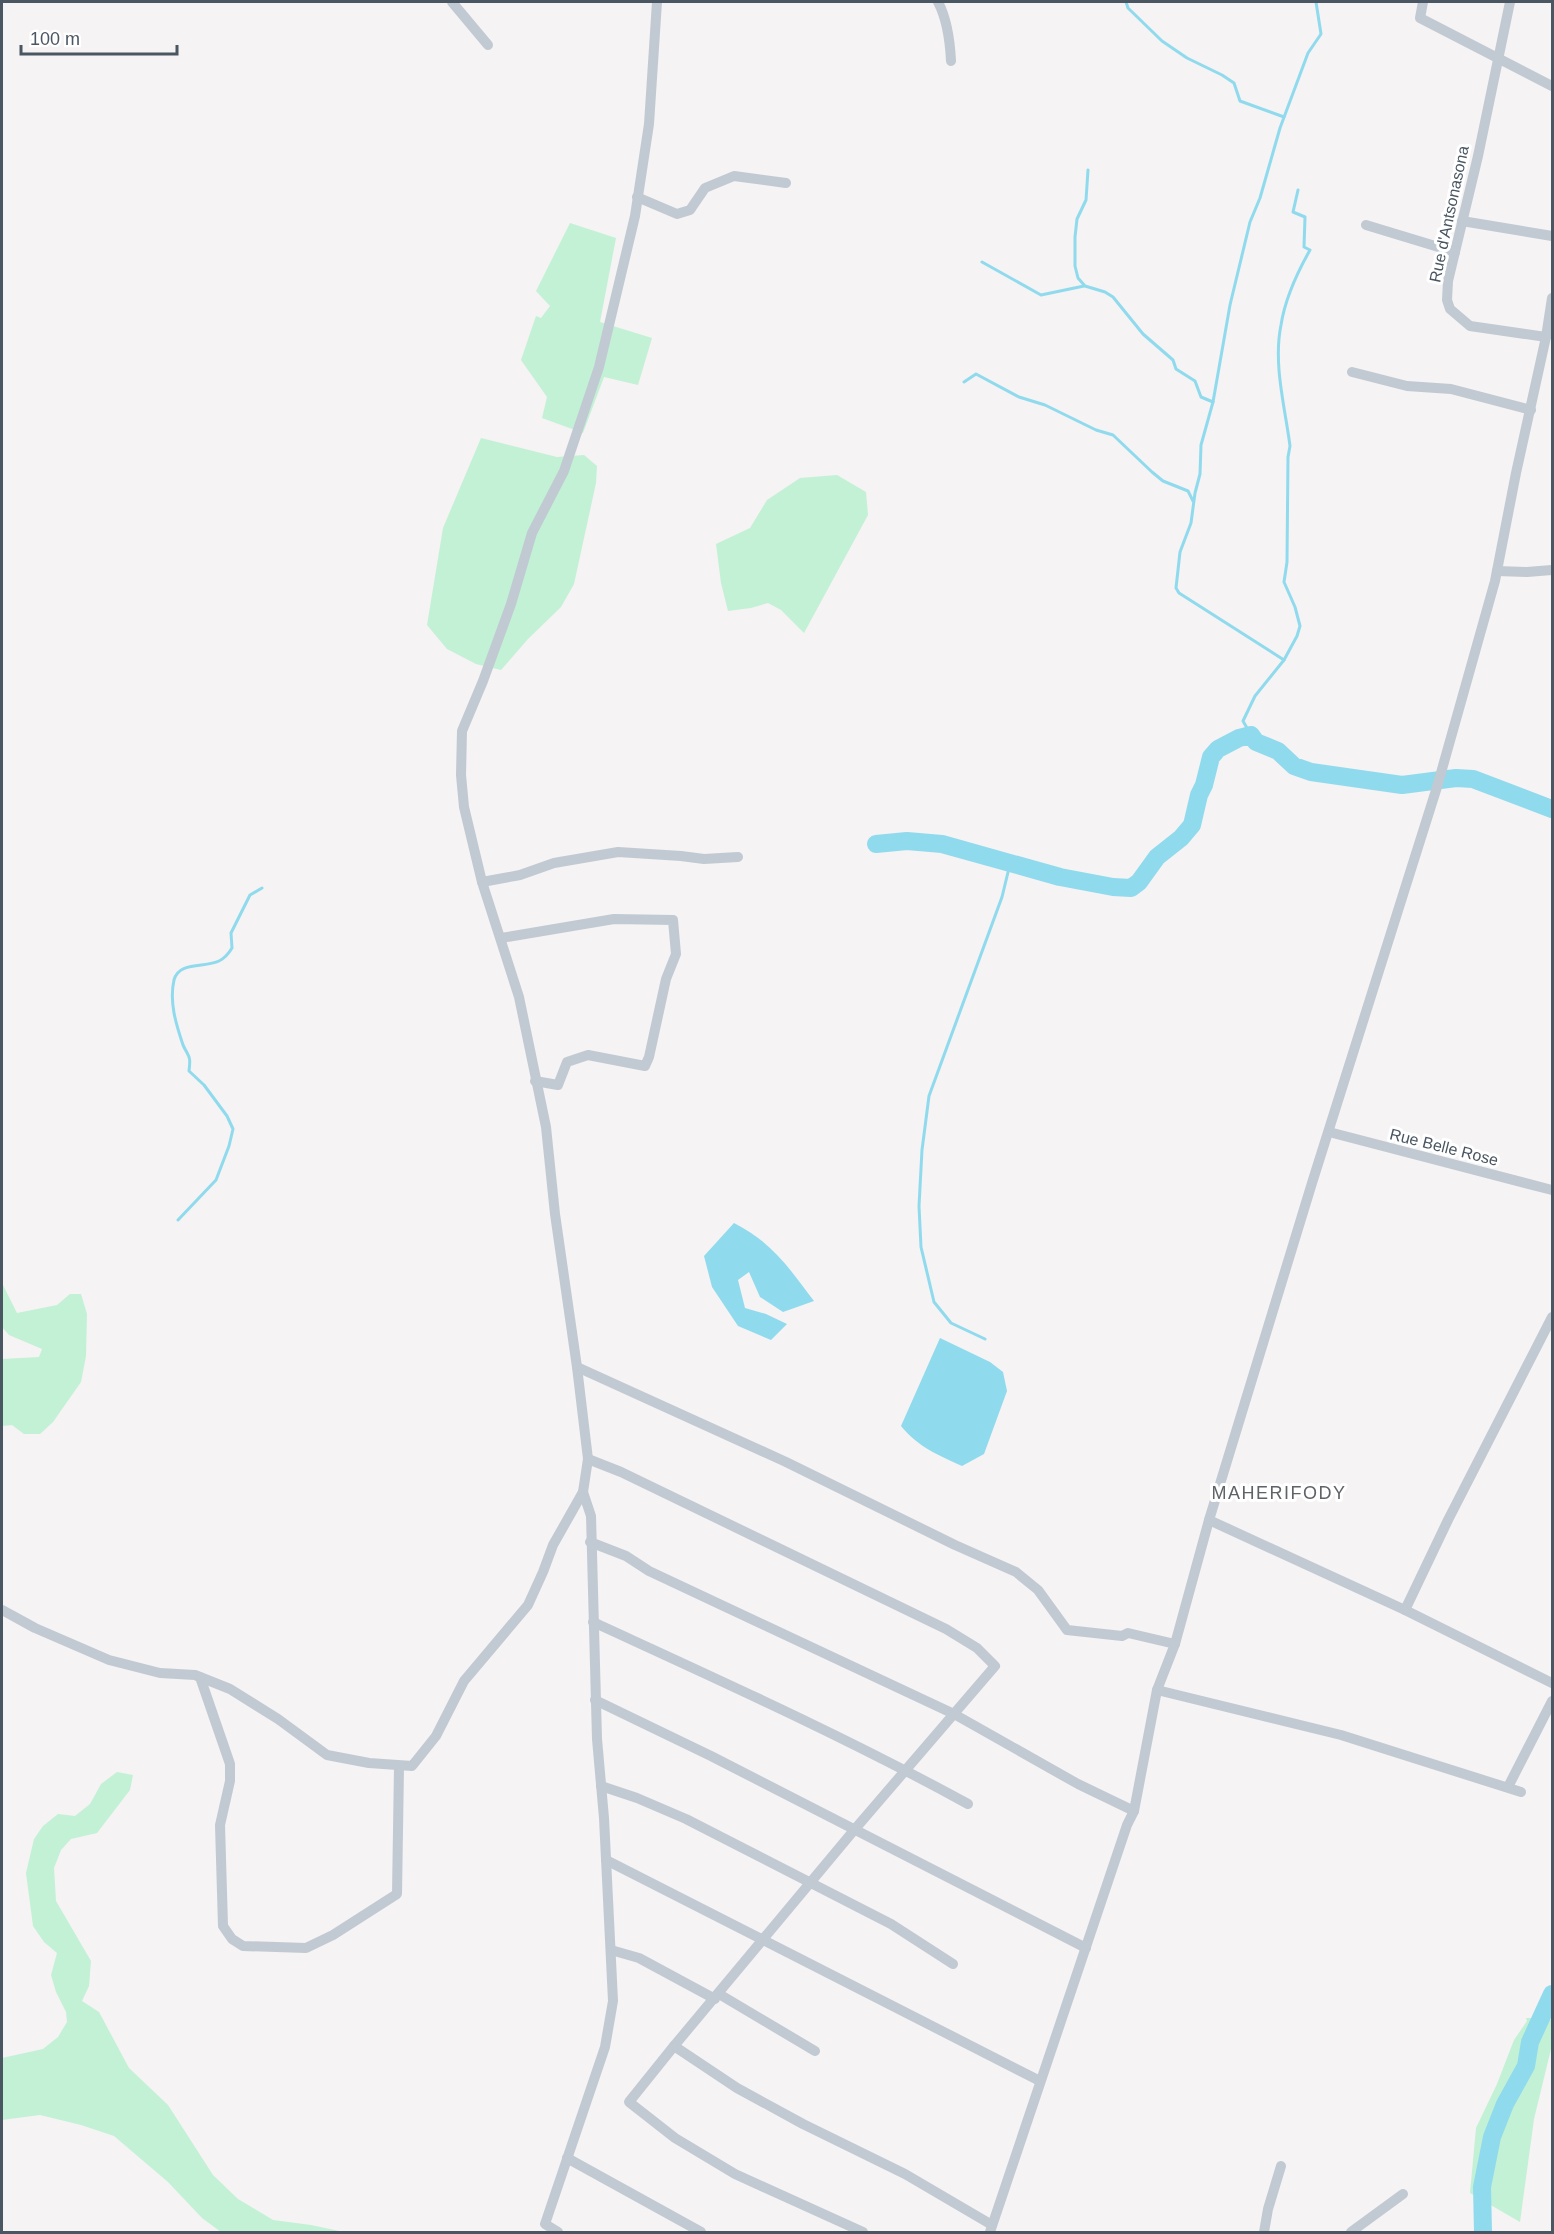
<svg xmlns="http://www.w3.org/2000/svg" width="1554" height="2234" font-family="Arial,sans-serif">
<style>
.green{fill:#c3f1d5}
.water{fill:#90daee}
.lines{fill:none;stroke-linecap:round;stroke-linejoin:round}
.stream{stroke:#90daee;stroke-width:3}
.river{stroke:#90daee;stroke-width:18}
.minor{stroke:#c1cad2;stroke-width:10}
.labels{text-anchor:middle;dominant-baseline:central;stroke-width:6;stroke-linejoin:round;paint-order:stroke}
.street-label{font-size:16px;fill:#4a5661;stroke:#fff}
.neighbourhood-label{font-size:18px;letter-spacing:1.5px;fill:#5f6368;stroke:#fff}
</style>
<rect width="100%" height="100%" fill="#f5f3f3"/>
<g class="green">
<path d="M 570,223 L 616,238 L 600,322 L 652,338 L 638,385 L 604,377 L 583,433 L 542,418 L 547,397 L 521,360 L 536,316 L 541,318 L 550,306 L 536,291 Z"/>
<path d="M 481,438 L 557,457 L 584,455 L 597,466 L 596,483 L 574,584 L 561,607 L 528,639 L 501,670 L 476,664 L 447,649 L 427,625 L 443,528 Z"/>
<path d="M 837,475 L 866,492 L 868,515 L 804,633 L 781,610 L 768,603 L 751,608 L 728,611 L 721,583 L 716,544 L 750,528 L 767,500 L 800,478 Z"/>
<path d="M 2,1283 L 17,1313 L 57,1305 L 70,1294 L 81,1294 L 87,1314 L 86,1356 L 81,1382 L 53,1422 L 40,1434 L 24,1434 L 12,1425 L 2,1426 L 2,1359 L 39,1357 L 42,1349 L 9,1335 L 2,1327 Z"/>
<path d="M 117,1772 L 133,1775 L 130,1790 L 97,1833 L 71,1839 L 61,1850 L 54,1868 L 56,1901 L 91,1961 L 89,1986 L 82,2001 L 99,2012 L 129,2068 L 168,2105 L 213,2175 L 238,2199 L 273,2220 L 311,2225 L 344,2232 L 221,2232 L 202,2218 L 168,2182 L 114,2136 L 81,2125 L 40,2115 L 2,2120 L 2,2058 L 43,2049 L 58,2037 L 67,2022 L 66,2012 L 56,1992 L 51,1975 L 57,1953 L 44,1942 L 33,1926 L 26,1873 L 34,1839 L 43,1826 L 58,1814 L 75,1816 L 90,1804 L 101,1784 Z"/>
<path d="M 1526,2018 L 1549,2018 L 1552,2021 L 1552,2045 L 1534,2119 L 1520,2222 L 1470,2193 L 1476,2128 L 1497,2084 L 1514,2040 L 1527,2021 Z"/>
</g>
<g class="water">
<path d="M 734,1223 C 773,1243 788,1267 814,1301 L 783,1312 L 760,1297 L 749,1272 L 738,1280 L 745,1308 L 766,1314 L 787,1324 L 771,1340 L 738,1326 L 712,1287 L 704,1256 Z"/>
<path d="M 940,1338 L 990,1362 L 1003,1372 L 1007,1391 L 984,1454 L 962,1466 C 938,1455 918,1447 901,1426 Z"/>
</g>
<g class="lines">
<g class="stream">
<path d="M 1126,2 L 1128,8 L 1162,41 L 1187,58 L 1222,75 L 1234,83 L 1240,101 L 1284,117"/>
<path d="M 1088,170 L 1086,200 L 1077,219 L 1075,237 L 1075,266 L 1078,278 L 1085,286 L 1105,292 L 1113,297 L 1143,334 L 1173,360 L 1176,369 L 1195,381 L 1201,397 L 1213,402"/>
<path d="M 982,262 L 1041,295 L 1084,286"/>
<path d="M 964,382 L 976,374 L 1019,397 L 1045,405 L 1096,430 L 1113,435 L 1152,472 L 1163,481 L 1188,491 L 1193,501"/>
<path d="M 1284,660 L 1297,636 L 1300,626 L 1295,607 L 1284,582 L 1287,562 L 1288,457 L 1290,446 C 1285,407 1273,364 1281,325 C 1285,299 1297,273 1310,250 L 1304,247 L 1305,217 L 1293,212 L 1298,190"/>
<path d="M 1251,735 L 1243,721 L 1255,696 L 1284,660 L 1179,593 L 1176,588 L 1180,552 L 1191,523 L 1195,493 L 1200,474 L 1201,445 L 1213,402 L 1230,305 L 1250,222 L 1260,198 L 1280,128 L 1308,53 L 1321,34 L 1316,2"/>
<path d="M 178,1220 L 216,1180 L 229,1146 L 233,1129 L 227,1116 L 204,1085 L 189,1071 C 191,1055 189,1058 183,1045 C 176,1024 169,1002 174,980 C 179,961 205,968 219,961 C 225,958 229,953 232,948 L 231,933 L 250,895 L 262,888"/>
<path d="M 985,1339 L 951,1323 L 934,1302 L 921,1247 L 919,1206 L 922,1150 L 929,1096 L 1002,897 L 1010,864"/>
</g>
<g class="river">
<path d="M 876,844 L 907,841 L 942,844 L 1060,877 L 1113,887 L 1131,888 L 1139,882 L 1157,857 L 1181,838 L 1192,825 L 1199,795 L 1204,785 L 1211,757 L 1218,749 L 1239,738 L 1251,735 L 1256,742 L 1278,751 L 1294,766 L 1311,772 L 1402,785 L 1456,778 L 1473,779 L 1552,809"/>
<path d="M 1483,2232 L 1482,2187 L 1492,2137 L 1505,2104 L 1526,2066 L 1530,2042 L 1552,1994"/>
</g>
<g class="minor">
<path d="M 452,2 L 488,45"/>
<path d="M 938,2 C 947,19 950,41 951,61"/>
<path d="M 1423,2 L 1420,18 L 1552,86"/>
<path d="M 1510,2 L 1478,156 L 1448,281 L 1447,300 L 1450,309 L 1470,326 L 1546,337"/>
<path d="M 637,197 L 677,214 L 690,210 L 705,188 L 734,176 L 786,183"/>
<path d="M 1462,221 L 1552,236"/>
<path d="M 1366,225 L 1455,252"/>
<path d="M 1352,372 L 1407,386 L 1451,389 L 1531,410"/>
<path d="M 1497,571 L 1527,572 L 1552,570"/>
<path d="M 482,882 L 520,875 L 554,863 L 618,852 L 681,856 L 704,859 L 738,857"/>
<path d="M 501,938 L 614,919 L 673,920 L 676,954 L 666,979 L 649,1057 L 645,1066 L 588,1055 L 567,1062 L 558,1085 L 535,1081"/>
<path d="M 1329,1132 L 1552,1190"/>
<path d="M 577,1367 L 786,1462 L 955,1545 L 1016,1572 L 1038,1590 L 1067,1630 L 1122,1636 L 1128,1633 L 1175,1644"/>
<path d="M 588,1459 L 621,1472 L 946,1629 L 977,1648 L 995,1666 L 855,1829 L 674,2046"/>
<path d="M 1209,1520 L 1405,1610 L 1552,1683"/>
<path d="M 590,1542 L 626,1556 L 649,1571 L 954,1714 L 1078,1784 L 1134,1811"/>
<path d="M 2,1610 L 35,1628 L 109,1660 L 160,1673 L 195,1675 L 230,1689 L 278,1719 L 327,1755 L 369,1763 L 412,1766 L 436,1736 L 464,1681 L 528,1605 L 543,1572 L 553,1545 L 583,1492 L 588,1459 L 577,1367 L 555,1214 L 546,1127 L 519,997 L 482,882 L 464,807 L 461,775 L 462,731 L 483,681 L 511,604 L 532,533 L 564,471 L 599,367 L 635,216 L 649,124 L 657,2"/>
<path d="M 1405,1610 L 1448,1520 L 1552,1317"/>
<path d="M 593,1622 C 719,1680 846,1737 968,1804"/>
<path d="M 200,1677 L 230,1764 L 230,1781 L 220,1825 L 223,1926 L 232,1939 L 243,1946 L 306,1948 L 333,1935 L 397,1894 L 399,1767"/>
<path d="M 1157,1690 L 1341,1735 L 1521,1792"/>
<path d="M 595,1700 L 711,1756 L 1086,1948"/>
<path d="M 601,1786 L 637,1798 L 686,1819 L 891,1924 L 953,1964"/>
<path d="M 1508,1787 L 1552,1701"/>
<path d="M 606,1860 L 1040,2081"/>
<path d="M 611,1950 L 639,1958 L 715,1999"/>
<path d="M 719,1994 L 815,2051"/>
<path d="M 567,2158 L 701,2232"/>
<path d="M 558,2232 L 545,2224 L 605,2047 L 613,2001 L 604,1818 L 597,1739 L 591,1516 L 583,1492"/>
<path d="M 863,2232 L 735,2174 L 675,2138 L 629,2102 L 674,2046 L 737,2088 L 803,2124 L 905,2174 L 992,2225"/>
<path d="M 990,2232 L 1127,1825 L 1134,1811 L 1157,1690 L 1175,1644 L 1209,1520 L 1312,1183 L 1437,787 L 1495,581 L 1516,473 L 1546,337 L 1552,298"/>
<path d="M 1264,2232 L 1268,2209 L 1281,2166"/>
<path d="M 1351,2232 L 1403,2194"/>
</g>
</g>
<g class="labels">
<g class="street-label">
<text transform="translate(1449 214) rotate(-78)">Rue d'Antsonasona</text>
<text transform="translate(1444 1147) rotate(14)">Rue Belle Rose</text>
</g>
<g class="neighbourhood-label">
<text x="1279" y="1493">MAHERIFODY</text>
</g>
</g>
<rect width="1554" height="2234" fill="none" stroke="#4a5661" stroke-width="6"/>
<path d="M21 45v9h156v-9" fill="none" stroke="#4a5661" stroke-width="3"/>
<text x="30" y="45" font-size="18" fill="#4a5661" stroke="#ffffff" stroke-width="4.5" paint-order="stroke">100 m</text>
</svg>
